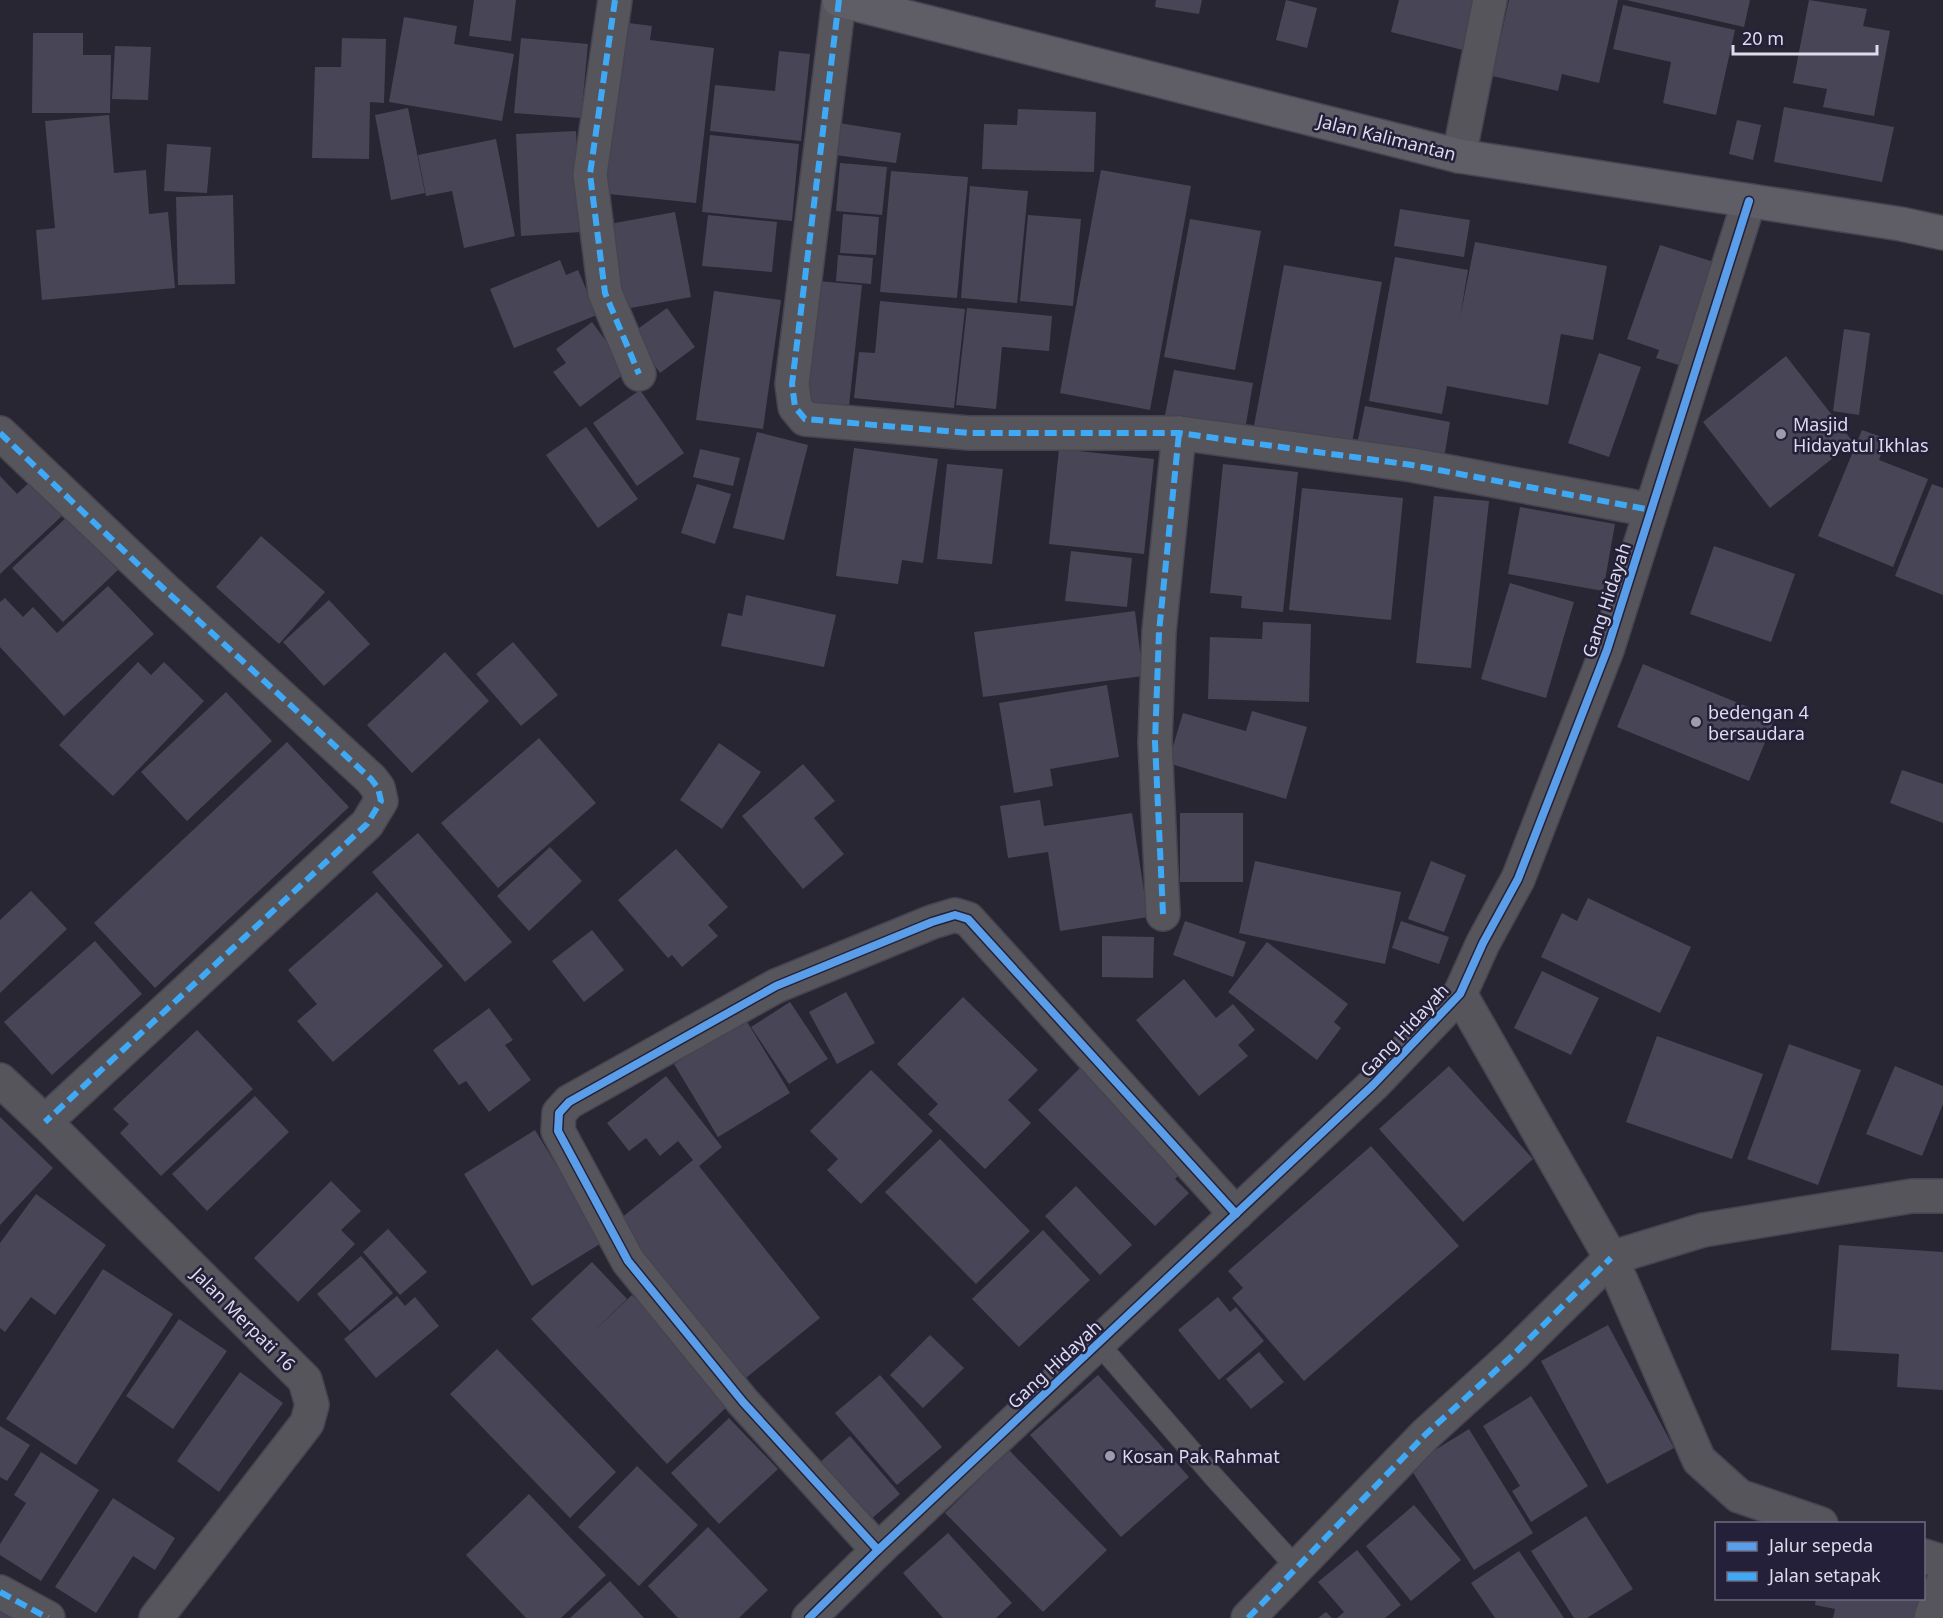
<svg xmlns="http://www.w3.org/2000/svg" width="1943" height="1618" font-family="'Noto Sans',sans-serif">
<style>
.building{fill:#484556}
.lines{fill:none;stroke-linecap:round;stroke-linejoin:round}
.service-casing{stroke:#464450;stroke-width:22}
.minor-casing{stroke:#464450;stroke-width:36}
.primary-casing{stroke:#464450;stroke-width:36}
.service{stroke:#56555b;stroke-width:20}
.minor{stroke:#56555b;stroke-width:33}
.primary{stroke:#5f5e66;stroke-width:33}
.quiet{stroke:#3fa9f5;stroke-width:6;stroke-dasharray:12 6;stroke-linecap:butt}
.cycleway-casing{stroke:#242039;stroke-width:11}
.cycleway{stroke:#5a9eea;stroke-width:8}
.poi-dot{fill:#9e9cac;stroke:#242039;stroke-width:2}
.labels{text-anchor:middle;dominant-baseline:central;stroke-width:5;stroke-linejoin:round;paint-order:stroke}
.street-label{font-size:18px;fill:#dddced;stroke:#242039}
.poi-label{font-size:18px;fill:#dddced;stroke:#242039;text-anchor:start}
</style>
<rect width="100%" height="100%" fill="#282633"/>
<g class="building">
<path d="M 474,0 L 516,0 L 511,41 L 469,36 Z"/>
<path d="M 1156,0 L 1202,0 L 1199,14 L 1155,7 Z"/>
<path d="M 1286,0 L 1317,8 L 1307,48 L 1276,40 Z"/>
<path d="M 1399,0 L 1476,0 L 1463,50 L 1391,32 Z"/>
<path d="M 1509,0 L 1618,0 L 1599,83 L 1562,74 L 1558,91 L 1492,76 Z"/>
<path d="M 1626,0 L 1750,0 L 1744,27 Z"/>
<path d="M 1809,0 L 1867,9 L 1863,26 L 1890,31 L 1874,116 L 1823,107 L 1827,89 L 1793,83 Z"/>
<path d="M 1623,5 L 1735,30 L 1716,115 L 1663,103 L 1671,62 L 1613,49 Z"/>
<path d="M 404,17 L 457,26 L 454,44 L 514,54 L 502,121 L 389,102 Z"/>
<path d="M 621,22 L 652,26 L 650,40 L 714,48 L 696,203 L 599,193 Z"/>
<path d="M 33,33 L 83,33 L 83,55 L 111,55 L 110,113 L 32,113 Z"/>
<path d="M 342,38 L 386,39 L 384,103 L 370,102 L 369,159 L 312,158 L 315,67 L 341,67 Z"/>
<path d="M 521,38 L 588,44 L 581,118 L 514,113 Z"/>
<path d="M 115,46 L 151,47 L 148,100 L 112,99 Z"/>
<path d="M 779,51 L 810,54 L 801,141 L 710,131 L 715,85 L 775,91 Z"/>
<path d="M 1784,107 L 1894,127 L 1882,182 L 1774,162 Z"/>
<path d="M 408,108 L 425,193 L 391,200 L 375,115 Z"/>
<path d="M 1018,109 L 1096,112 L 1094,172 L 982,169 L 984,124 L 1017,125 Z"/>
<path d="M 109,115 L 114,173 L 146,170 L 149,214 L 168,212 L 175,288 L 42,300 L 36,230 L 55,228 L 45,121 Z"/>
<path d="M 1737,120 L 1761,125 L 1753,160 L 1729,154 Z"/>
<path d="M 839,123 L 901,133 L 896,163 L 835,155 Z"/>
<path d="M 576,131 L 581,232 L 521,236 L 516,134 Z"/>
<path d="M 710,135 L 799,144 L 792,221 L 702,212 Z"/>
<path d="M 496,139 L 515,236 L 464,248 L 452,191 L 426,196 L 418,155 Z"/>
<path d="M 167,144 L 211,147 L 207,193 L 164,191 Z"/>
<path d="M 840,163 L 887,167 L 882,215 L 836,211 Z"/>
<path d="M 1101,170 L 1191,186 L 1150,410 L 1060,393 Z"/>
<path d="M 891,171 L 968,177 L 957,298 L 880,292 Z"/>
<path d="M 970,186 L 1028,191 L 1017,303 L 961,298 Z"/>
<path d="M 233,195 L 235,284 L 178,285 L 176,197 Z"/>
<path d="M 1400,209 L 1470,220 L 1464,257 L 1394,246 Z"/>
<path d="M 675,212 L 691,297 L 620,310 L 604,225 Z"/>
<path d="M 843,214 L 879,217 L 876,255 L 840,253 Z"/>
<path d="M 708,215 L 777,222 L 772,272 L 702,266 Z"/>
<path d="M 1028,215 L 1081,219 L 1073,306 L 1020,301 Z"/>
<path d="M 1190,219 L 1261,231 L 1235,370 L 1164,357 Z"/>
<path d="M 1475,242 L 1607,266 L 1593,340 L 1561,334 L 1548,405 L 1447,386 L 1442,414 L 1369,401 L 1395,257 L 1468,270 L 1460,318 Z"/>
<path d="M 1660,245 L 1717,263 L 1682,366 L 1656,358 L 1659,350 L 1627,339 Z"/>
<path d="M 838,255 L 873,258 L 871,284 L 836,281 Z"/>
<path d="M 560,260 L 566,275 L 578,270 L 597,315 L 514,348 L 490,289 Z"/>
<path d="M 1284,265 L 1382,282 L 1351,448 L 1253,431 Z"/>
<path d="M 818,281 L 862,285 L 849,406 L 805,402 Z"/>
<path d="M 714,291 L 781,300 L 763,429 L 696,420 Z"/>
<path d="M 880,301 L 965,309 L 954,408 L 854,398 L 859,352 L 875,353 Z"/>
<path d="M 667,308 L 695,347 L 660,373 L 632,333 Z"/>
<path d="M 967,308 L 1052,316 L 1049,351 L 1002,347 L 996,409 L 956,405 Z"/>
<path d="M 592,322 L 628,371 L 580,407 L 553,372 L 566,363 L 556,349 Z"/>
<path d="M 1844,329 L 1870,333 L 1859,415 L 1833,411 Z"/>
<path d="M 1599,353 L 1641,367 L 1609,457 L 1568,443 Z"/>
<path d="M 1786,356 L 1853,442 L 1770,508 L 1703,422 Z"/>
<path d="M 1174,370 L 1253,383 L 1245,430 L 1165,415 Z"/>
<path d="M 640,390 L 684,453 L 637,486 L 593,423 Z"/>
<path d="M 1365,406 L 1450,422 L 1443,464 L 1356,449 Z"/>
<path d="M 586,427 L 638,499 L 598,528 L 546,455 Z"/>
<path d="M 1862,430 L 1887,439 L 1879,460 L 1928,479 L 1893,567 L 1818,536 Z"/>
<path d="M 757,432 L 808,445 L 784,540 L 733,528 Z"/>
<path d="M 854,448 L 938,459 L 923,563 L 902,560 L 898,584 L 836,576 Z"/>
<path d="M 700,449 L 740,458 L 733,486 L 693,477 Z"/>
<path d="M 1059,449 L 1154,459 L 1144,554 L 1049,544 Z"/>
<path d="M 947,464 L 1003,469 L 992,564 L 937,559 Z"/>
<path d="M 1223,464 L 1298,472 L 1283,612 L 1241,608 L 1242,596 L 1210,593 Z"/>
<path d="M 0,476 L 17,494 L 34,478 L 66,512 L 0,574 Z"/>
<path d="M 697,484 L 731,494 L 715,544 L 681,533 Z"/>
<path d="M 1932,484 L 1943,488 L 1943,595 L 1895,576 Z"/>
<path d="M 1302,488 L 1403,498 L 1391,620 L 1289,610 Z"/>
<path d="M 1434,496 L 1489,501 L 1471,668 L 1416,663 Z"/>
<path d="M 1520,507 L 1615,524 L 1603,591 L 1508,574 Z"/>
<path d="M 68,516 L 119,569 L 63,622 L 12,568 Z"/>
<path d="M 261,536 L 325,592 L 279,644 L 216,587 Z"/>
<path d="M 1714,546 L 1795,574 L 1771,642 L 1690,614 Z"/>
<path d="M 1071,551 L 1132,558 L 1127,607 L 1065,601 Z"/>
<path d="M 1510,583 L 1574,602 L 1546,698 L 1481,679 Z"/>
<path d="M 108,586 L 154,634 L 64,716 L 0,647 L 0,602 L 5,598 L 23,617 L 33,607 L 57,633 Z"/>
<path d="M 746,595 L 836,615 L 824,667 L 721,646 L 728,613 L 742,616 Z"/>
<path d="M 329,600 L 370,644 L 324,686 L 283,642 Z"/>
<path d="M 1135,611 L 1143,676 L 983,697 L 974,632 Z"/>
<path d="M 1263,622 L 1311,624 L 1309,702 L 1208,699 L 1210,637 L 1262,639 Z"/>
<path d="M 513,642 L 558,695 L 521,726 L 476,674 Z"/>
<path d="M 445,652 L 489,701 L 412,773 L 367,725 Z"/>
<path d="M 138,662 L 151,675 L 164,662 L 204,701 L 113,796 L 59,745 Z"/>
<path d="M 1643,664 L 1775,718 L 1749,781 L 1617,727 Z"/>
<path d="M 1107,685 L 1119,757 L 1050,769 L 1053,786 L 1014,793 L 999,703 Z"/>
<path d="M 226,692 L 272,741 L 187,821 L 141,772 Z"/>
<path d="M 1252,711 L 1307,727 L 1286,799 L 1168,763 L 1183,713 L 1246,731 Z"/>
<path d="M 539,738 L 596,803 L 498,888 L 441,823 Z"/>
<path d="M 287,742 L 349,807 L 155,988 L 94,923 Z"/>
<path d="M 719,743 L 761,772 L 722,829 L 680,800 Z"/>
<path d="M 803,764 L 835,801 L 814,818 L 844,854 L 803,889 L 742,816 Z"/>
<path d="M 1902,770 L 1943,784 L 1943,823 L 1890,803 Z"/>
<path d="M 1040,800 L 1044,826 L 1132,813 L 1148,917 L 1060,931 L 1048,852 L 1008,858 L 1000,806 Z"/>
<rect x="1180" y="813" width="63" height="69"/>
<path d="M 418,833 L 512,942 L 465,982 L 372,872 Z"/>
<path d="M 550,847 L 582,881 L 529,931 L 497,896 Z"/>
<path d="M 676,849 L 728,907 L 708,925 L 718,936 L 682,967 L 672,955 L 668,958 L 618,900 Z"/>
<path d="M 1255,861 L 1401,892 L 1385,964 L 1239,933 Z"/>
<path d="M 1431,861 L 1466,875 L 1444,932 L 1408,919 Z"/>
<path d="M 31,891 L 67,929 L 0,993 L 0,920 Z"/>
<path d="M 377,892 L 443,966 L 333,1062 L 297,1021 L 317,1004 L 288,970 Z"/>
<path d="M 1588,898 L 1691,947 L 1660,1013 L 1541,957 L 1562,913 L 1577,921 Z"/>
<path d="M 1185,921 L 1246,942 L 1233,977 L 1173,955 Z"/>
<path d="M 1401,921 L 1449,937 L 1439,964 L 1392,948 Z"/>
<path d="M 592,930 L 624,970 L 584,1002 L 552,961 Z"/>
<path d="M 1102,936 L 1154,937 L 1153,978 L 1102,977 Z"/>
<path d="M 95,941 L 142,994 L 52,1075 L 4,1022 Z"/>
<path d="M 1267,942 L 1348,1004 L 1334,1022 L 1341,1028 L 1317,1060 L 1228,992 Z"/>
<path d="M 1542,971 L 1599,998 L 1571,1055 L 1514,1028 Z"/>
<path d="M 1184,979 L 1216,1018 L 1233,1004 L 1255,1030 L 1238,1045 L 1248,1056 L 1199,1096 L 1136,1020 Z"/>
<path d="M 846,992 L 875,1043 L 837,1064 L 809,1012 Z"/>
<path d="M 963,997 L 1038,1070 L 1008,1100 L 1031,1123 L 985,1169 L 928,1114 L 938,1104 L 897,1064 Z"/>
<path d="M 790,1002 L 828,1059 L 789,1084 L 751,1027 Z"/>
<path d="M 489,1008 L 513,1040 L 505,1045 L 531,1080 L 489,1112 L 466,1081 L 459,1085 L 433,1050 Z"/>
<path d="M 746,1020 L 790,1093 L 718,1137 L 674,1064 Z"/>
<path d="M 197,1030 L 253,1089 L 161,1176 L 120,1133 L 129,1124 L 113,1109 Z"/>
<path d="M 1657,1036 L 1763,1074 L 1732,1159 L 1626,1122 Z"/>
<path d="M 1789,1044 L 1861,1070 L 1818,1185 L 1747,1159 Z"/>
<path d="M 1449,1066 L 1533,1159 L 1463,1222 L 1379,1129 Z"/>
<path d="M 1895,1066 L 1943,1086 L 1943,1104 L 1922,1156 L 1866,1134 Z"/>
<path d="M 1080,1068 L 1156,1144 L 1187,1167 L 1175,1179 L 1189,1193 L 1155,1226 L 1038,1110 Z"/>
<path d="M 871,1070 L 933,1131 L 861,1204 L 827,1170 L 838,1159 L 810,1131 Z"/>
<path d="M 666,1076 L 722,1147 L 699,1166 L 820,1318 L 741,1382 L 615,1223 L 693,1160 L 678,1141 L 660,1156 L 646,1138 L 629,1151 L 607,1123 Z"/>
<path d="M 255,1096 L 289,1132 L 207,1211 L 172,1174 Z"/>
<path d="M 0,1117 L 53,1168 L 0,1225 Z"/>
<path d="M 535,1130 L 603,1242 L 532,1286 L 464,1174 Z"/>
<path d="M 940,1139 L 1030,1231 L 976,1284 L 885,1192 Z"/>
<path d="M 1371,1146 L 1459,1246 L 1304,1381 L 1232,1298 L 1243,1288 L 1228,1271 Z"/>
<path d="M 331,1181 L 361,1211 L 341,1230 L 355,1244 L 298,1302 L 254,1258 Z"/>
<path d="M 1076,1186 L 1132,1245 L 1100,1275 L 1045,1216 Z"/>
<path d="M 36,1194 L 106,1245 L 55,1315 L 31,1297 L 5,1332 L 0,1328 L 0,1243 Z"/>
<path d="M 388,1229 L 427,1272 L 400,1295 L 363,1252 Z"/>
<path d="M 1043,1230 L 1090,1280 L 1019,1347 L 972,1299 Z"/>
<path d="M 1839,1245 L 1943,1252 L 1943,1390 L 1897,1387 L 1899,1354 L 1831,1350 Z"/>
<path d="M 361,1256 L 393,1293 L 350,1331 L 317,1294 Z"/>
<path d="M 592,1262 L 627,1299 L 589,1336 L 632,1295 L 733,1401 L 667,1464 L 531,1319 Z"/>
<path d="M 103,1269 L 173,1314 L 76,1465 L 6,1419 Z"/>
<path d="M 397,1296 L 405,1306 L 415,1297 L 439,1326 L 376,1378 L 344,1339 Z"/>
<path d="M 1218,1297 L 1230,1312 L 1236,1307 L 1264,1341 L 1219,1380 L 1178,1330 Z"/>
<path d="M 179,1319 L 227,1351 L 173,1429 L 126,1396 Z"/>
<path d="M 1608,1325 L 1674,1448 L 1607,1484 L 1541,1361 Z"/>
<path d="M 930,1335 L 964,1368 L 923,1408 L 890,1375 Z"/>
<path d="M 497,1349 L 616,1472 L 570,1518 L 450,1394 Z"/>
<path d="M 1259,1352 L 1284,1382 L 1251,1409 L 1226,1379 Z"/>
<path d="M 240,1372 L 283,1403 L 219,1492 L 177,1461 Z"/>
<path d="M 880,1375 L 942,1447 L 897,1485 L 835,1413 Z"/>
<path d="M 1098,1375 L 1189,1477 L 1121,1537 L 1030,1435 Z"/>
<path d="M 1531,1396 L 1588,1486 L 1531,1522 L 1512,1491 L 1520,1486 L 1483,1426 Z"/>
<path d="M 729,1418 L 778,1469 L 719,1524 L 671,1473 Z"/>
<path d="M 0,1426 L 30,1445 L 7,1481 L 0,1477 Z"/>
<path d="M 1469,1429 L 1533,1533 L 1474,1570 L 1409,1466 Z"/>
<path d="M 850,1436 L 900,1494 L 863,1526 L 813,1468 Z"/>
<path d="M 1009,1450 L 1107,1550 L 1043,1612 L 945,1513 Z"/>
<path d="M 41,1452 L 99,1490 L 41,1581 L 0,1555 L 0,1544 L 26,1503 L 14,1495 Z"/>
<path d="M 637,1466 L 698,1525 L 639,1586 L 578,1527 Z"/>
<path d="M 529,1494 L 606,1575 L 561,1618 L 526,1618 L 466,1555 Z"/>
<path d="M 113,1498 L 175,1538 L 155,1570 L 133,1556 L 96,1613 L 55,1587 Z"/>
<path d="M 1414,1505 L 1461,1560 L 1411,1601 L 1366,1546 Z"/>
<path d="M 1586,1516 L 1633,1589 L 1587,1618 L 1574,1618 L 1531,1551 Z"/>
<path d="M 708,1527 L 768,1590 L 739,1618 L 678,1618 L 648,1586 Z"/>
<path d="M 948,1533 L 1012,1603 L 996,1618 L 943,1618 L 903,1573 Z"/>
<path d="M 1357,1550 L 1401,1605 L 1385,1618 L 1337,1618 L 1344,1612 L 1318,1582 Z"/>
<path d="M 1519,1551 L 1564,1618 L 1495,1618 L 1471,1583 Z"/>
<path d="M 610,1581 L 644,1618 L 570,1618 Z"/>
<path d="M 1924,1587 L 1928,1589 L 1920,1618 L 1833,1618 L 1835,1609 L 1815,1605 L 1816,1598 L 1924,1598 Z"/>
<path d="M 0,1611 L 13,1618 L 0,1618 Z"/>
<path d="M 1326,1612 L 1332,1618 L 1318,1618 Z"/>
</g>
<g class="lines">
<defs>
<path id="service" d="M 1098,1343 L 1213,1476 L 1297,1568"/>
<g id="minor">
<path d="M 615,0 L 590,174 L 605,293 L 639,374"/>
<path d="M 839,0 L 792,384 L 795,407 L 805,419 L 969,433 L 1179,433 L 1412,465 L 1651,510"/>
<path d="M 1459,156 L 1490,0"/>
<path d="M 0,433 L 164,589 L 371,779 L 378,788 L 381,801 L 367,824 L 45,1122"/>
<path d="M 1163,914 L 1155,742 L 1159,632 L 1179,433"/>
<path d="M 1460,994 L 1611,1258 L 1699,1460 L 1739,1496 L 1821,1524"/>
<path d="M 0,1080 L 45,1122 L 305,1380 L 312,1405 L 307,1423 L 156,1618"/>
<path d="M 878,1550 L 743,1402 L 628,1261 L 558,1131 L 559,1113 L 569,1102 L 776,986 L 932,922 L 955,915 L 968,919 L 1236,1214"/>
<path d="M 1924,1556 L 1943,1562"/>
<path d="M 0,1592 L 48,1618"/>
<path d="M 809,1618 L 878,1550 L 1373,1085 L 1460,994 L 1483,943 L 1518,879 L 1607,650 L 1749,201"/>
<path d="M 1248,1618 L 1426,1434 L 1514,1354 L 1611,1258 L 1703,1230 L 1912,1196 L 1943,1196"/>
<path d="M 1931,1618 L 1943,1582"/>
</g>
<path id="primary" d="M 839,0 L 1459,156 L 1901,224 L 1943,233"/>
</defs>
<use href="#service" class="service-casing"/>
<use href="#minor" class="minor-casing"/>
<use href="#primary" class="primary-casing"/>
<use href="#service" class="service"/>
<use href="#minor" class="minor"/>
<use href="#primary" class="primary"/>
<g class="quiet">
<path d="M 615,0 L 590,174 L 605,293 L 639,374"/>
<path d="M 839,0 L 792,384 L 795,407 L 805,419 L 969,433 L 1179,433 L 1412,465 L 1651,510"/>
<path d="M 0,433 L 164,589 L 371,779 L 378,788 L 381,801 L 367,824 L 45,1122"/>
<path d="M 1163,914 L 1155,742 L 1159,632 L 1179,433"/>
<path d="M 0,1592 L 48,1618"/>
<path d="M 1248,1618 L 1426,1434 L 1514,1354 L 1611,1258"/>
</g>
<defs>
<g id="cycleway">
<path d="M 878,1550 L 743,1402 L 628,1261 L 558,1131 L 559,1113 L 569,1102 L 776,986 L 932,922 L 955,915 L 968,919 L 1236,1214"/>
<path d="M 809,1618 L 878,1550 L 1373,1085 L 1460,994 L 1483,943 L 1518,879 L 1607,650 L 1749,201"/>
</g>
</defs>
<use href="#cycleway" class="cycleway-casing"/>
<use href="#cycleway" class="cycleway"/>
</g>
<g class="poi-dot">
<circle cx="1781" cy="434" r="6"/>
<circle cx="1696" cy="722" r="6"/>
<circle cx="1110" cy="1456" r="6"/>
</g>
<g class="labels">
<g class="street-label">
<text transform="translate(1387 137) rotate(14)">Jalan Kalimantan</text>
<text transform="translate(1606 600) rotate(-72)">Gang Hidayah</text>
<text transform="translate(1404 1030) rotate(-47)">Gang Hidayah</text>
<text transform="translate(244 1319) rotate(45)">Jalan Merpati 16</text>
<text transform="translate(1054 1364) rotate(-43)">Gang Hidayah</text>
</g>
<g class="poi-label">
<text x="1793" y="424">Masjid<tspan x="1793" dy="21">Hidayatul Ikhlas</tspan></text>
<text x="1708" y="712">bedengan 4<tspan x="1708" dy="21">bersaudara</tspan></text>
<text x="1122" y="1456">Kosan Pak Rahmat</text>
</g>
</g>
<rect x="1715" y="1522" width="210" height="78" fill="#242039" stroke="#6e6b81" stroke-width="1.5"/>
<rect x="1727" y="1542" width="30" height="9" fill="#5a9eea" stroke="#6e6b81" stroke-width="1.5"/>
<text x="1769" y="1552" font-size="18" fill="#dddced">Jalur sepeda</text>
<rect x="1727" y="1572" width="30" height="9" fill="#3fa9f5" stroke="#6e6b81" stroke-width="1.5"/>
<text x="1769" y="1582" font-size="18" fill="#dddced">Jalan setapak</text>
<path d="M1733 45v9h144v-9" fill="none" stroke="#dddced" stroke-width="3"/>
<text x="1742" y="45" font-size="18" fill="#dddced" stroke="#242039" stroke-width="4.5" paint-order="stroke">20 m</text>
</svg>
